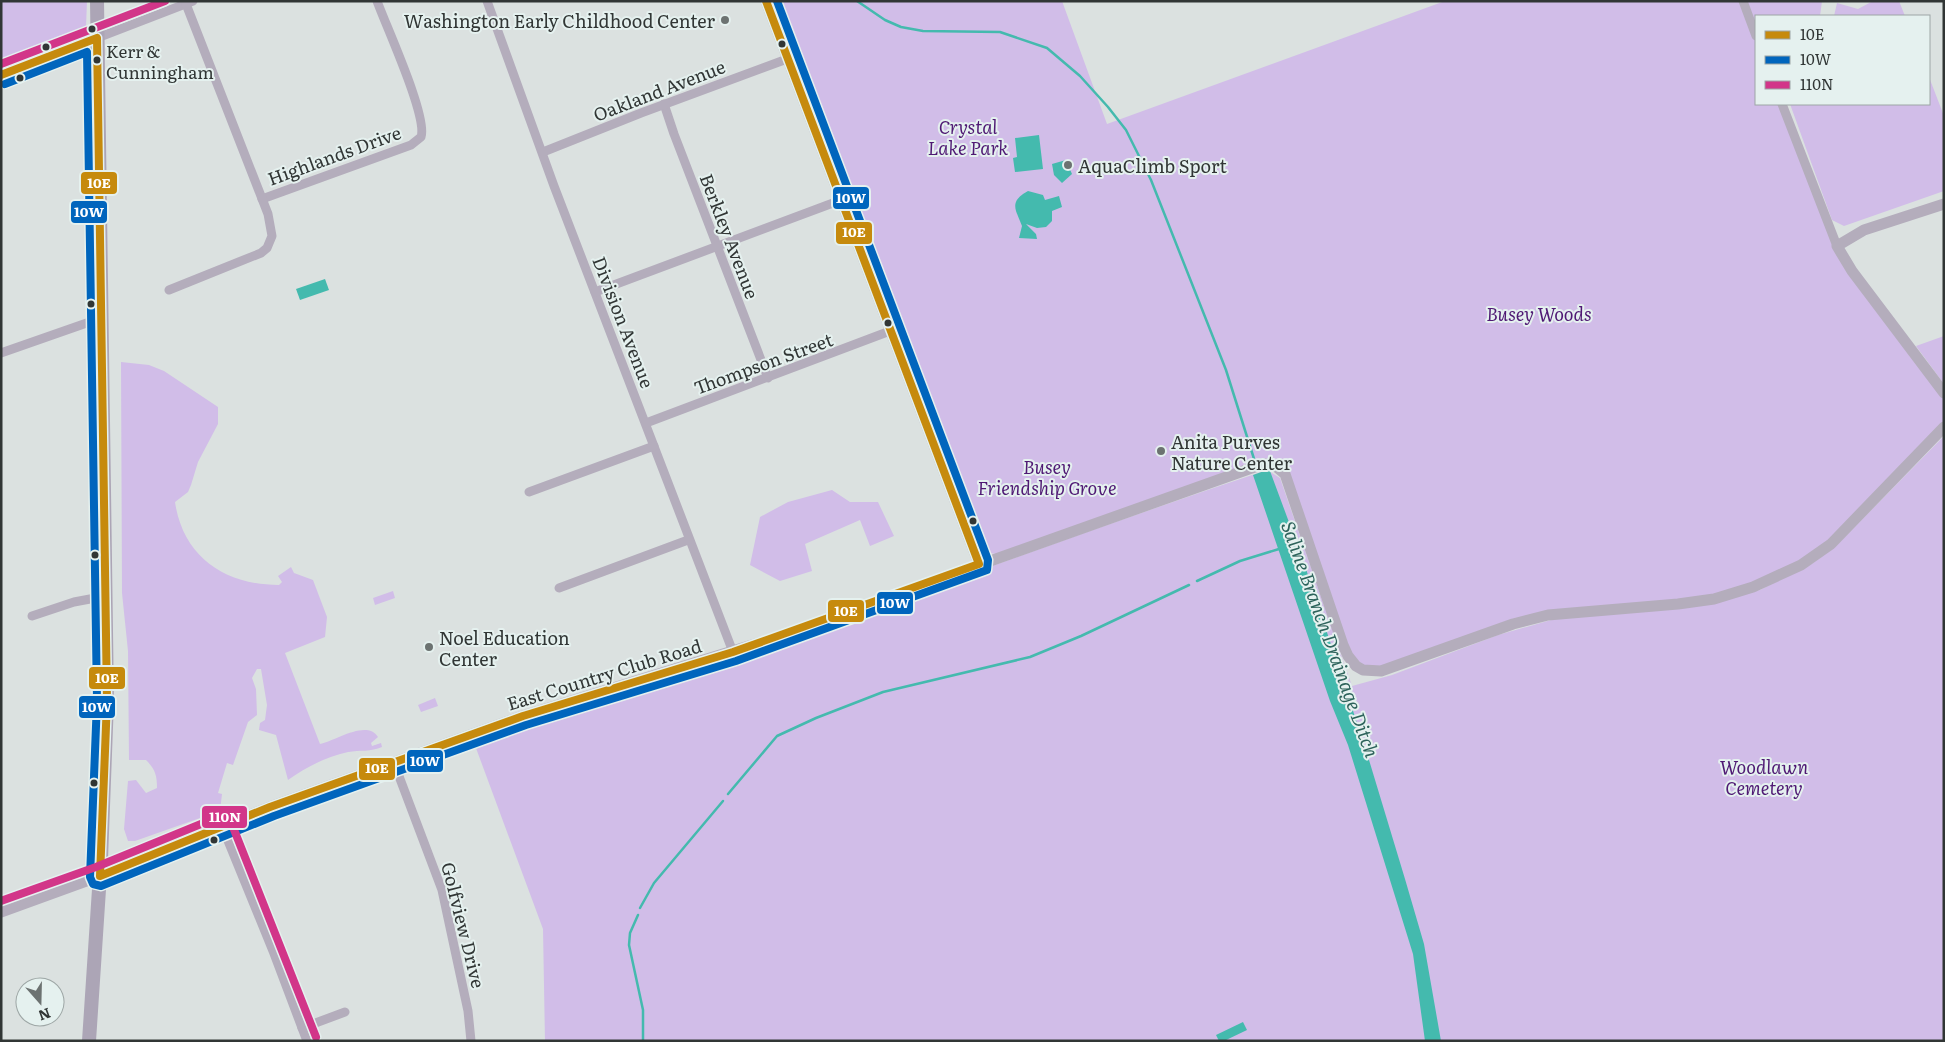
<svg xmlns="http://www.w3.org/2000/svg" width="1945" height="1042" font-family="Literata,serif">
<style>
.green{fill:#d1bde8}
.water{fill:#44baae}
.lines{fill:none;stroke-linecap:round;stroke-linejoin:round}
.stream{stroke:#44baae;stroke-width:2.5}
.minor{stroke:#b4adbc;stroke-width:9}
.tertiary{stroke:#b4adbc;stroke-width:11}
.primary{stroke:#aca5b6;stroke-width:14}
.bus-1-casing{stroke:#e5f1ef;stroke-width:11}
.bus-2-casing{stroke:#e5f1ef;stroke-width:11}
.bus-3-casing{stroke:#e5f1ef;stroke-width:11}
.bus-1{stroke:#c68a0d;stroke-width:8}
.bus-2{stroke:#0065bd;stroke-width:8}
.bus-3{stroke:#d23689;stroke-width:8}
.poi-dot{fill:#6c7271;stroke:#e5f1ef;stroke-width:2}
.bus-dot{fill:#313635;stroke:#e5f1ef;stroke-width:2}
.labels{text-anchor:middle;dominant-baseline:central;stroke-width:4;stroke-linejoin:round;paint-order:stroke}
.bus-label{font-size:17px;fill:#313635;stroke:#e5f1ef;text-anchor:start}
.poi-label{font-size:18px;fill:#313635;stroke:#e5f1ef;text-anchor:start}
.street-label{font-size:18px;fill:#313635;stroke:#e5f1ef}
.park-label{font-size:18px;font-style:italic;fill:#4f1974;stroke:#e5f1ef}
.water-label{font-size:19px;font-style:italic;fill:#2d635b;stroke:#e5f1ef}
.line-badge{stroke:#e5f1ef;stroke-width:2}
.badge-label{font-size:14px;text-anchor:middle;font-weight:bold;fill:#fff}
</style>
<rect width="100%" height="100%" fill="#dbe1e0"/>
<g class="green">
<path d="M 1,1 L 87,1 L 86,27 L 73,39 L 1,70 Z"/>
<path d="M 773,1 L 1062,1 L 1107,124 L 1445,1 L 1743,1 L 1756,36 L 1756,104 L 1782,104 L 1837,246 L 1944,393 L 1944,427 L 1831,544 L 1737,593 L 1548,615 L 1396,667 L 1356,666 L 1290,486 L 1273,464 L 997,554 L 987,553 L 981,549 Z"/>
<path d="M 1747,1 L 1822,1 L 1820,16 L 1756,16 L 1756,28 Z"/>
<path d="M 1873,1 L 1899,1 L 1905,16 L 1834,16 L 1837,3 L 1858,9 Z"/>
<path d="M 1929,77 L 1944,116 L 1944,191 L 1844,226 L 1832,220 L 1790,104 L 1929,104 Z"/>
<path d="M 1944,336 L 1944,384 L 1916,346 Z"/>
<path d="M 121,362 L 149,365 L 164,371 L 218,407 L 218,424 L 198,462 L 191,485 L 188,492 L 175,502 C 183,557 225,585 279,585 L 282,582 L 278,576 L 291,567 L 294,573 L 313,580 L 327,617 L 325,637 L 285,653 L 320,744 C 335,741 367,719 378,737 L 371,743 L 372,746 L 381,743 L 382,747 C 371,752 360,750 348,752 C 326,757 306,767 288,780 L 276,735 L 259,730 L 260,723 L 265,720 L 267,705 L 261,669 L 257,669 L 252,678 L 256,689 L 257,715 L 248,722 L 233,765 L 227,763 L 218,793 L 222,794 L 220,811 L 135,841 L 128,841 L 124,829 L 128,781 L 136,780 L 146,793 L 157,788 C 157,775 155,769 146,760 L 129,760 L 128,651 L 122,593 Z"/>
<path d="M 1944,436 L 1944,1041 L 545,1041 L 543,929 L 473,740 C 559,706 651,686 738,656 C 915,595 1090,529 1267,470 L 1280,478 L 1352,686 L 1392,675 L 1498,635 L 1551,620 L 1760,590 L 1813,563 L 1836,546 Z"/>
<path d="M 832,490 L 850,502 L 878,502 L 894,536 L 870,546 L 860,520 L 805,544 L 812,571 L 780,581 L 750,565 L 760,517 L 788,502 Z"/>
<path d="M 393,591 L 395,598 L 375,605 L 373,598 Z"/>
<path d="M 435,698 L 438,706 L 421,712 L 418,705 Z"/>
</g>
<g class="water">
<path d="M 1039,135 L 1043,169 L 1015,172 L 1013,158 L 1017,157 L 1015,138 Z"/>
<path d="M 1066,160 L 1072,174 L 1062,183 L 1054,175 L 1052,164 Z"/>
<path d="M 1028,191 L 1043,195 L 1045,200 L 1059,196 L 1062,207 L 1052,211 L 1052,221 L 1046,227 L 1037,228 L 1026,224 L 1036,234 L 1037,239 L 1019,238 L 1022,226 C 1016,210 1008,202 1028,191 Z"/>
<path d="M 325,279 L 329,290 L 300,300 L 296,289 Z"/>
<path d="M 1267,470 L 1270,471 L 1303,560 L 1366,750 L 1405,879 L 1424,944 L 1441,1041 L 1425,1041 L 1413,954 L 1348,745 L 1330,701 L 1253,475 Z"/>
<path d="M 1243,1022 L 1247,1030 L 1224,1041 L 1219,1041 L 1216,1035 Z"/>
</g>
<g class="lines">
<g class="stream">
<path d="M 857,1 L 885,20 L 901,27 L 923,31 L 1000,32 L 1047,48 L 1080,76 L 1108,107 L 1126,130 L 1151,180 L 1226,370 L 1255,462"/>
<path d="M 1197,581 L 1240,561 L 1279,549"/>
<path d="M 728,794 L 777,736 L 816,718 L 883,692 L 1030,657 L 1081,636 L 1189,585"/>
<path d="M 640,908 L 654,883 L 723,801"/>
<path d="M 638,915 L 630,933 L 629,945 L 643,1010 L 643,1041"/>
</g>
<g class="minor">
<path d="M 487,1 L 554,186 L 733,652"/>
<path d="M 1743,1 L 1756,36"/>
<path d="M 1,75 L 193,1"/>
<path d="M 664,104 L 674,134 L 768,378"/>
<path d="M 1782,104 L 1837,246"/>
<path d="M 543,152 L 641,113 L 787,59"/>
<path d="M 262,199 L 411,145 L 421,137 C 428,117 386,26 377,1"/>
<path d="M 169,290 L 261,253 L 267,248 L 272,236 L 268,214 L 186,4"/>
<path d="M 595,292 L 841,200"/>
<path d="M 1,353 L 101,318"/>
<path d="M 646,423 L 890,331"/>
<path d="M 529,492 L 654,446"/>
<path d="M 559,588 L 688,540"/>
<path d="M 32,616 L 74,602 L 106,596"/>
<path d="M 394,763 L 442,890 L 468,1011 L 471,1041"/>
<path d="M 222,826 L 273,951 L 307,1041"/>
<path d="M 302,1028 L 345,1012"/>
</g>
<g class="tertiary">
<path d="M 766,1 L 979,564"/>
<path d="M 1944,204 L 1864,230 L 1837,246 L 1852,271 L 1944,393"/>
<path d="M 1,912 L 100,876 L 270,807 L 523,716 L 765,641 L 1263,464 L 1273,464 L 1285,474 L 1343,645 L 1348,656 L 1356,666 L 1363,670 L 1381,671 L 1513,624 L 1548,615 L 1678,604 L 1714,599 L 1753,587 L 1801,565 L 1831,544 L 1944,427"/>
</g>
<path class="primary" d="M 89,1041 L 101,859 L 107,701 L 97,1"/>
<defs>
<path id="bus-1" d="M 1,75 L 97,38 L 107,701 L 100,876 L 270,807 L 523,716 L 733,652 L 979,564 L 766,1"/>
<path id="bus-2" d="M 5,84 L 87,52 L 97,701 L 90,877 L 93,884 L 101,886 L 274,816 L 526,725 L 736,661 L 987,570 L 988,560 L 777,1"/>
<g id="bus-3">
<path d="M 1,64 L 165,1"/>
<path d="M 1,901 L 96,867 L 218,817 L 226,817 L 231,822 L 316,1037"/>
</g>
</defs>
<use href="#bus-1" class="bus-1-casing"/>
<use href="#bus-2" class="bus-2-casing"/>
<use href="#bus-3" class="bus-3-casing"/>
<use href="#bus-1" class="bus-1"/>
<use href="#bus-2" class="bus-2"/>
<use href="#bus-3" class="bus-3"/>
</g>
<g class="poi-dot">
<circle cx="725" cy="20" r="5"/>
<circle cx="1068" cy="165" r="5"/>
<circle cx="1161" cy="451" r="5"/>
<circle cx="429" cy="647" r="5"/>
</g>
<g class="bus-dot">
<circle cx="92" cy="29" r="4.5"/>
<circle cx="782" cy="44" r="4.5"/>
<circle cx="46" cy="47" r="4.5"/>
<circle cx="97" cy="60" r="4.5"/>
<circle cx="20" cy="78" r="4.5"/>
<circle cx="91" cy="304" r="4.5"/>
<circle cx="888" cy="323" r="4.5"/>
<circle cx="973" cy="521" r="4.5"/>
<circle cx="95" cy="555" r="4.5"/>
<circle cx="94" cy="783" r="4.5"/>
<circle cx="214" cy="840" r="4.5"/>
</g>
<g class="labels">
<g class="bus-label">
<text x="106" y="50">Kerr &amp;<tspan x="106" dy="21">Cunningham</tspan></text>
</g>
<g class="poi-label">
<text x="715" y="20" text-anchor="end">Washington Early Childhood Center</text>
<text x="1078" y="165">AquaClimb Sport</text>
<text x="1171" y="441">Anita Purves<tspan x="1171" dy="21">Nature Center</tspan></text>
<text x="439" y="637">Noel Education<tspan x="439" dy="21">Center</tspan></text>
</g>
<g class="street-label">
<text transform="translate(659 90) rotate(-21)">Oakland Avenue</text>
<text transform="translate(334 155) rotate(-20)">Highlands Drive</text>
<text transform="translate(730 236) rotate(69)">Berkley Avenue</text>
<text transform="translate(624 322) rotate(69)">Division Avenue</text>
<text transform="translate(763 363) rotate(-20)">Thompson Street</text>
<text transform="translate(604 674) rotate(-17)">East Country Club Road</text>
<text transform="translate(464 925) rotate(76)">Golfview Drive</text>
</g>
<g class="park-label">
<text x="968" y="126">Crystal<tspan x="968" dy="21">Lake Park</tspan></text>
<text x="1539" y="313">Busey Woods</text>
<text x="1047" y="466">Busey<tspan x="1047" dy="21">Friendship Grove</tspan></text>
<text x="1764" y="766">Woodlawn<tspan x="1764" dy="21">Cemetery</tspan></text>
</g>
<g class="water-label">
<text transform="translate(1331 639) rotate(70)">Saline Branch Drainage Ditch</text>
</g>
</g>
<g class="line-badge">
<rect x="80" y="171" width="38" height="24" rx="5" fill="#c68a0d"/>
<rect x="832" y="186" width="38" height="24" rx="5" fill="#0065bd"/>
<rect x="70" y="200" width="38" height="24" rx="5" fill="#0065bd"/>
<rect x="835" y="221" width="38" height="24" rx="5" fill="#c68a0d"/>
<rect x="876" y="591" width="38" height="24" rx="5" fill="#0065bd"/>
<rect x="827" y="599" width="38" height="24" rx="5" fill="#c68a0d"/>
<rect x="88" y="666" width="38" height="24" rx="5" fill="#c68a0d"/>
<rect x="78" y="695" width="38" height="24" rx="5" fill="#0065bd"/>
<rect x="406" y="749" width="38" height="24" rx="5" fill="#0065bd"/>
<rect x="358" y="757" width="38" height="24" rx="5" fill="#c68a0d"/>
<rect x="201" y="805" width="47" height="24" rx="5" fill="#d23689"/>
</g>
<g class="badge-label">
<text x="99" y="188">10E</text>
<text x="851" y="203">10W</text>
<text x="89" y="217">10W</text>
<text x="854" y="237">10E</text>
<text x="895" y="608">10W</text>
<text x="846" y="616">10E</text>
<text x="107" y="683">10E</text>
<text x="97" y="712">10W</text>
<text x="425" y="766">10W</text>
<text x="377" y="773">10E</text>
<text x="225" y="822">110N</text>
</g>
<rect width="1945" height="1042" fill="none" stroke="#313635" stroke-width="5"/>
<rect x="1755" y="15" width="175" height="90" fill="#e5f1ef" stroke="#9da6a5"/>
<rect x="1765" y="31" width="25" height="8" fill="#c68a0d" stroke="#9da6a5"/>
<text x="1800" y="40" font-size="15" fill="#313635">10E</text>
<rect x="1765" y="56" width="25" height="8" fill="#0065bd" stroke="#9da6a5"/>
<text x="1800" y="65" font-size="15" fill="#313635">10W</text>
<rect x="1765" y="81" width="25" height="8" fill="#d23689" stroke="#9da6a5"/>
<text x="1800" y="90" font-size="15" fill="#313635">110N</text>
<g transform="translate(40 1002) rotate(160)"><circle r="24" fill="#e5f1ef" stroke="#9da6a5"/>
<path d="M0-4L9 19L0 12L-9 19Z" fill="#6c7271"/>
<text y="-8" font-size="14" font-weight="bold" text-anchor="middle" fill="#313635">N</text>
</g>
</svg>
